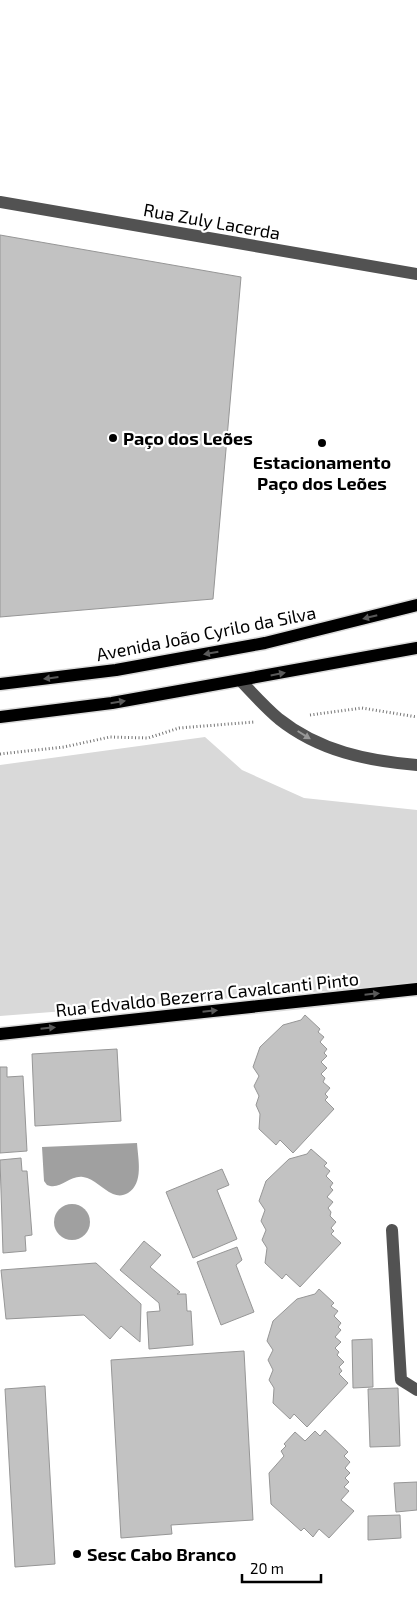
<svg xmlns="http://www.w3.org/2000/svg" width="417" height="1599" font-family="'Exo 2',sans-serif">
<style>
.green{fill:#d9d9d9}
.water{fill:#a0a0a0}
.building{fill:#c2c2c2;stroke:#969696}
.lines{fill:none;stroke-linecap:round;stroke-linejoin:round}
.major-casing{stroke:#dbdbdb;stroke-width:15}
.path{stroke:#747474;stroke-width:3;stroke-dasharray:1 2.5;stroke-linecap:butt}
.minor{stroke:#525252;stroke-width:12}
.major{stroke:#000;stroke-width:12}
.oneway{fill:#595959}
.oneway2{fill:#979797}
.poi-dot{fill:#000;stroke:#fff;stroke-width:2}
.labels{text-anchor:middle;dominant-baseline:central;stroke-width:4.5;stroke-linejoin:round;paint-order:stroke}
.street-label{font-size:18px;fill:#000;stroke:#fff}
.poi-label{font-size:18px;font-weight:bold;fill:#000;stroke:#fff;text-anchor:start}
</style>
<rect width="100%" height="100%" fill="#fff"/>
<path class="green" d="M 205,737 L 242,770 L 304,798 L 417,810 L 417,984 L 0,1016 L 0,765 Z"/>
<g class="water">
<path d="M 137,1143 C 138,1159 144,1183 128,1193 C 123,1196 118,1196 113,1194 C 102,1189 95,1179 83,1177 C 69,1175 60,1191 47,1185 L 44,1181 L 42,1147 Z"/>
<circle cx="72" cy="1222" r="18"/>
</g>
<g class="building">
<path d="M 0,235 L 241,277 L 213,599 L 0,617 Z"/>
<path d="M 305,1015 L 320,1029 L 318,1032 L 324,1037 L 320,1042 L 327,1049 L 324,1053 L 327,1056 L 321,1062 L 327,1068 L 321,1074 L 325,1078 L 323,1082 L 330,1088 L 325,1094 L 328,1097 L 325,1100 L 334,1109 L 293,1153 L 280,1140 L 276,1145 L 259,1129 L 260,1114 L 256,1105 L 259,1096 L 254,1086 L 259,1076 L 253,1067 L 260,1047 L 283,1025 L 301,1020 Z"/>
<path d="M 117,1049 L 121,1121 L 35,1126 L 32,1054 Z"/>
<path d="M 0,1067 L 7,1067 L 7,1077 L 23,1076 L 27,1151 L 0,1153 Z"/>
<path d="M 311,1149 L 327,1163 L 324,1166 L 330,1171 L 326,1176 L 333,1183 L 330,1187 L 333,1190 L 327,1197 L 333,1202 L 328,1208 L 331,1212 L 330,1216 L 336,1222 L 331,1228 L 334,1231 L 331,1234 L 341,1243 L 300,1287 L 286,1274 L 282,1279 L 265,1263 L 267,1248 L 262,1240 L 266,1230 L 261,1221 L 265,1210 L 259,1201 L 266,1181 L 289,1159 L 307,1154 Z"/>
<path d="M 21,1158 L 22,1171 L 27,1171 L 32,1235 L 25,1236 L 26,1251 L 3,1253 L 0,1160 Z"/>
<path d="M 222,1169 L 229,1185 L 217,1190 L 237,1239 L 193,1258 L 166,1192 Z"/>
<path d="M 144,1241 L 161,1255 L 150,1267 L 180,1292 L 177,1294 L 186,1294 L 187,1311 L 191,1311 L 193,1345 L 149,1349 L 147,1312 L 160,1311 L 159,1303 L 120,1270 Z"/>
<path d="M 237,1247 L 242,1260 L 236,1265 L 254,1312 L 221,1325 L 197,1262 Z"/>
<path d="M 96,1263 L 141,1304 L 140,1342 L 121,1326 L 110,1339 L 84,1315 L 6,1319 L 1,1270 Z"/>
<path d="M 319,1289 L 334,1303 L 331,1306 L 338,1311 L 334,1316 L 341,1323 L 338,1327 L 341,1330 L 335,1337 L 341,1342 L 335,1348 L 339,1352 L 337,1355 L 344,1362 L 339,1367 L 342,1371 L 339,1374 L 348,1383 L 307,1427 L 294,1414 L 290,1419 L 273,1403 L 274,1388 L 269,1380 L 273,1370 L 268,1360 L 273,1350 L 267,1341 L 273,1321 L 297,1299 L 315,1294 Z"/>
<path d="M 372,1339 L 373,1387 L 353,1388 L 352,1340 Z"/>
<path d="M 244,1351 L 253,1520 L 171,1525 L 172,1534 L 121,1538 L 111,1360 Z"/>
<path d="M 45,1386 L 55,1564 L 15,1567 L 5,1389 Z"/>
<path d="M 398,1388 L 400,1446 L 370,1447 L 368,1389 Z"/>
<path d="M 325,1430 L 348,1452 L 344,1456 L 350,1462 L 345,1468 L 350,1473 L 345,1478 L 349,1482 L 344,1487 L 349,1491 L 341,1500 L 354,1511 L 329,1538 L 319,1529 L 313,1537 L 304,1528 L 301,1531 L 271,1504 L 269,1473 L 284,1456 L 281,1451 L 286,1446 L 284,1444 L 295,1432 L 305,1441 L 315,1431 L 320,1436 Z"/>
<path d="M 417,1482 L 417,1510 L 396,1512 L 394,1483 Z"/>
<path d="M 400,1515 L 401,1538 L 368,1540 L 368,1516 Z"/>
</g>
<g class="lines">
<defs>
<g id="major">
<path d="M 0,684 L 116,670 L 265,643 L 417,605"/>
<path d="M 0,717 L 112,703 L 417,648"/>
<path d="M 0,1034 L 417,989"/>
</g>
</defs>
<use href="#major" class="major-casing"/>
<g class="path">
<path d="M 310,715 L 362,708 L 417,717"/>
<path d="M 0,754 L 64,747 L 110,737 L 148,738 L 179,728 L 254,722"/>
</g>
<g class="minor">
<path d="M 0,202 L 417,274"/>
<path d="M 241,681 C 253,694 266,708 279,719 C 319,751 368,761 417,765"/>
<path d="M 392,1230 L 401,1380 L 417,1390"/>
</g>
<use href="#major" class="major"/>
</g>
<defs><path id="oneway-solid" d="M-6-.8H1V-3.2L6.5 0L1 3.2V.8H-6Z" transform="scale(1.25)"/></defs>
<g class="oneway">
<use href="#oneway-solid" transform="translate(370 617) rotate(166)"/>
<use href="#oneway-solid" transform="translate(211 653) rotate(170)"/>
<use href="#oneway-solid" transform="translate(278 674) rotate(-11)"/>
<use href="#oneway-solid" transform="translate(51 678) rotate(173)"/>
<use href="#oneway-solid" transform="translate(118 702) rotate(-9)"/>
<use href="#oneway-solid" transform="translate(372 994) rotate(-6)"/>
<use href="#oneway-solid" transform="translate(210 1011) rotate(-6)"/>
<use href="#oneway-solid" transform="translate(48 1028) rotate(-6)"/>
</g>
<use class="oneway2" href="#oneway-solid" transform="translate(304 735) rotate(32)"/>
<g class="poi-dot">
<circle cx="113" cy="438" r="5"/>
<circle cx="322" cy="443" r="5"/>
<circle cx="77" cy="1554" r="5"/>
</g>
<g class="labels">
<g class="street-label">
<text transform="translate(212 221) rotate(10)">Rua Zuly Lacerda</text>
<text transform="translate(206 633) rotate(-11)">Avenida João Cyrilo da Silva</text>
<text transform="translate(207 994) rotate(-6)">Rua Edvaldo Bezerra Cavalcanti Pinto</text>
</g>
<g class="poi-label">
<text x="123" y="438">Paço dos Leões</text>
<text x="322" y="462" text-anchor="middle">Estacionamento<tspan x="322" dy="21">Paço dos Leões</tspan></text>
<text x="87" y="1554">Sesc Cabo Branco</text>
</g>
</g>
<path d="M242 1574v8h79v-8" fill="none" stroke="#000000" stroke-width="2.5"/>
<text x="250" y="1574" font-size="15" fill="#000000" stroke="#ffffff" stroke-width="4" paint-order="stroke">20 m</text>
</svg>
